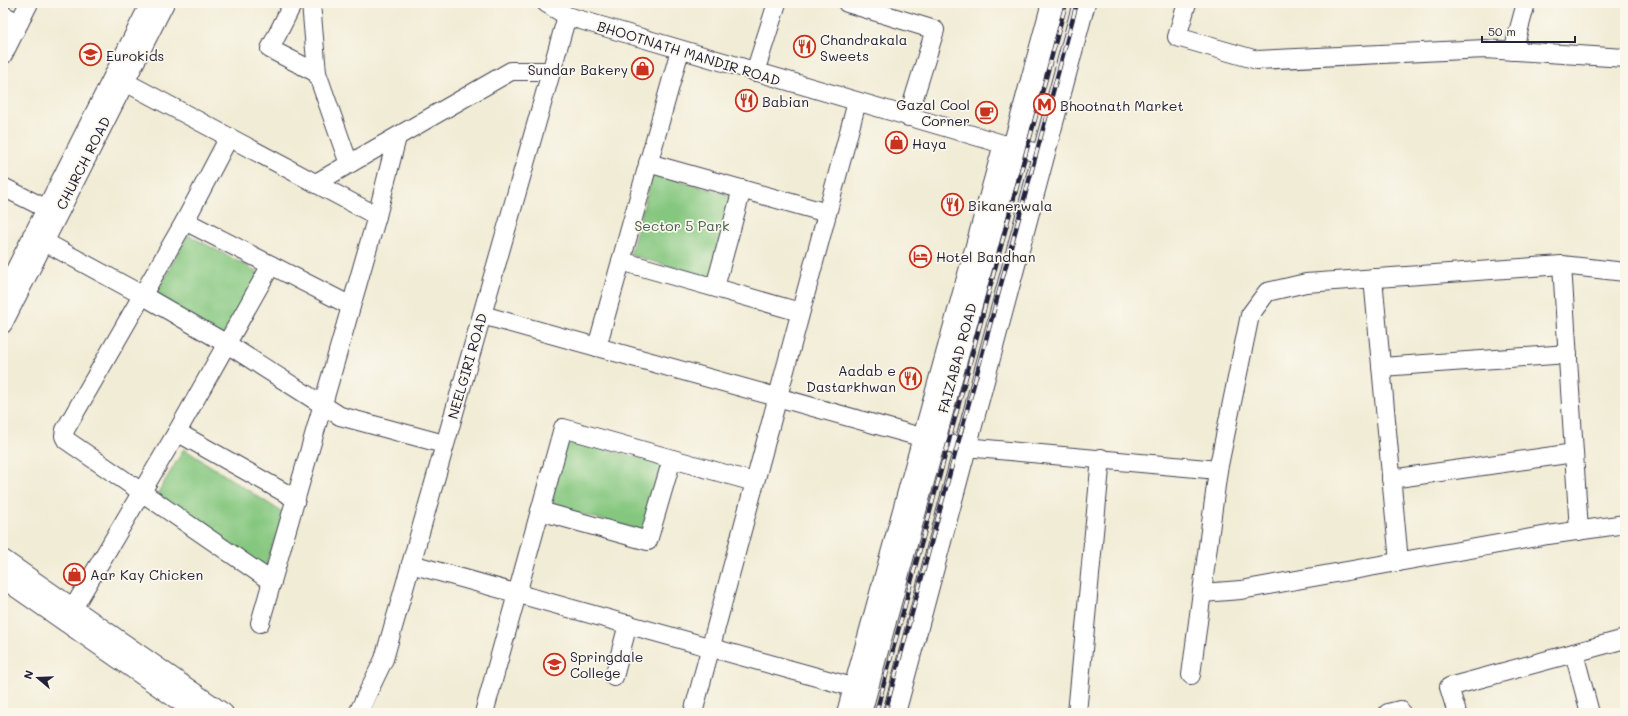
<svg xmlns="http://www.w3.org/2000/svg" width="1628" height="716" font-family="Mali,sans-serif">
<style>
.green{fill:#85c77f;stroke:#54745d}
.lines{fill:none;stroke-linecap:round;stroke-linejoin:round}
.minor-casing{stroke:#414052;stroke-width:20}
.major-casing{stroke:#414052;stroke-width:24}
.minor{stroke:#fff;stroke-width:18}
.major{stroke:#fff;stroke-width:22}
.rail-casing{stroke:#22223b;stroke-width:4.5}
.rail{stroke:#fbf7ec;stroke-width:3;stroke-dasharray:9;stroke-linecap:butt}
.labels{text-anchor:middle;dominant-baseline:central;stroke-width:3.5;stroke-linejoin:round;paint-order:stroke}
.poi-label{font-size:14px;fill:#22223b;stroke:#fbf7ec;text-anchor:start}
.street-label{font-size:14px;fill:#22223b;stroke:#fbf7ec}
.park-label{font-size:14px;fill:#455c53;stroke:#fbf7ec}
</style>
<rect width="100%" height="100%" fill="#fbf7ec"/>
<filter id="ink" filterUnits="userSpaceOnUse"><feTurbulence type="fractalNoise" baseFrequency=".025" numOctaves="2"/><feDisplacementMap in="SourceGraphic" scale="8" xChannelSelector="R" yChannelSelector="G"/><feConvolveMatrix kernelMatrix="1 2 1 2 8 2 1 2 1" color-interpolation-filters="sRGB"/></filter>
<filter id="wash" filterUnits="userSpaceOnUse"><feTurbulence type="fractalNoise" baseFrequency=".012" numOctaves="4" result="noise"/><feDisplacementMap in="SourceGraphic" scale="16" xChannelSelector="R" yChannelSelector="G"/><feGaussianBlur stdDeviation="0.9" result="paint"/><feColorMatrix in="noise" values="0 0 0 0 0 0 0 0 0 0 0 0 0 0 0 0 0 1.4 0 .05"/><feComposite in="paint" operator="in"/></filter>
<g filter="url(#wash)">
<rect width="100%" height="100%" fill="#f1ecd5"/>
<g class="green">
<path d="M 653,173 L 734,196 L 711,278 L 630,255 Z"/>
<path d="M 188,235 L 260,273 L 224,340 L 152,301 Z"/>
<path d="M 567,439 L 663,464 L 645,531 L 550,506 Z"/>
<path d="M 184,449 L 285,514 L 260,579 L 153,501 Z"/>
</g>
</g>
<g filter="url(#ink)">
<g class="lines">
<defs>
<g id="minor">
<path d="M 293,3 L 270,49 L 317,73"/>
<path d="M 311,3 L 317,73 L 349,164"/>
<path d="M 546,3 L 567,16 L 1013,147 L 1043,154"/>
<path d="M 847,3 L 935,30 L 908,117"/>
<path d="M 1187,3 L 1177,37 L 1257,60 L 1485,49 L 1625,58"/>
<path d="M 3,15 L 19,23"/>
<path d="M 1513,51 L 1526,3"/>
<path d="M 3,55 L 29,3"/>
<path d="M 755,72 L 777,3"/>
<path d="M 114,76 L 377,216"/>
<path d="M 229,137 L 185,221 L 65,430 L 64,436 L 66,440 L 272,582"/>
<path d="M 648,163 L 827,213"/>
<path d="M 316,183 L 511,71 L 551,71"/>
<path d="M 3,187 L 57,214"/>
<path d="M 185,221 L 351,306"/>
<path d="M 32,235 L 142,295 L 227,344 L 340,416 L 444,444"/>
<path d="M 621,261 L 800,312"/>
<path d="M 1562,265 L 1579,531"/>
<path d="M 1373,278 L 1399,562"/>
<path d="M 715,287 L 742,189"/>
<path d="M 3,294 L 150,3"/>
<path d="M 482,315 L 935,441 L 965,447 L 1218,470 L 1250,315 L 1267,292 L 1306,283 L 1562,265 L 1625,272"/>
<path d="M 3,324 L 165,3"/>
<path d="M 597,347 L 680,50"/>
<path d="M 1381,367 L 1568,354"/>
<path d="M 177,432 L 296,499"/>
<path d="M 1391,479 L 1574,453"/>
<path d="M 540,511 L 648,541 L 672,459"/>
<path d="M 3,559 L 224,713"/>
<path d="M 411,564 L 863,690"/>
<path d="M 3,579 L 196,713"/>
<path d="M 1202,593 L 1241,590 L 1548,535 L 1625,524"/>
<path d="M 65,622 L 177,432 L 271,265"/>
<path d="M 260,623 L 377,216 L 397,137"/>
<path d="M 1574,653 L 1590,713"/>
<path d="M 1191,675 L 1218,470"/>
<path d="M 614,677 L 628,624"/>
<path d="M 358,713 L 384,659 L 567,16"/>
<path d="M 484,713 L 563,428 L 754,482"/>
<path d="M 693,713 L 857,102"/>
<path d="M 846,713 L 1003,144"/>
<path d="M 1077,713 L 1101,458"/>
<path d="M 1388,713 L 1400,710"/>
<path d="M 1457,713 L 1449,687 L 1625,639"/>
</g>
<g id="major">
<path d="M 860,713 L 1053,3"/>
<path d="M 894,713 L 1084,3"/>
</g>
</defs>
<use href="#minor" class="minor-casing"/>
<use href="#major" class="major-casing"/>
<use href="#minor" class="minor"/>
<use href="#major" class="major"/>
<defs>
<g id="rail">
<path d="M 876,713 L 1066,3"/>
<path d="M 885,713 L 1077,3"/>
</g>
</defs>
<use href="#rail" class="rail-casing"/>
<use href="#rail" class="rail"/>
</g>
</g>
<defs>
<symbol id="restaurant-ring" viewBox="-11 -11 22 22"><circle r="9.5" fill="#fbf7ec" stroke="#c8321e" stroke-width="1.5"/><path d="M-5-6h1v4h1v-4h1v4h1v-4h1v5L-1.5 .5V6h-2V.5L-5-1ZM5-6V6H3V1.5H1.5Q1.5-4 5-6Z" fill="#c8321e"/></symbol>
<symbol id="school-ring" viewBox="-11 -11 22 22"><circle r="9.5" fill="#fbf7ec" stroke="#c8321e" stroke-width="1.5"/><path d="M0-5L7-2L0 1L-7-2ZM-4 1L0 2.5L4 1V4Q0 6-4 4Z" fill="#c8321e"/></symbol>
<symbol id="shop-ring" viewBox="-11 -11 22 22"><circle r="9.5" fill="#fbf7ec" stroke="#c8321e" stroke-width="1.5"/><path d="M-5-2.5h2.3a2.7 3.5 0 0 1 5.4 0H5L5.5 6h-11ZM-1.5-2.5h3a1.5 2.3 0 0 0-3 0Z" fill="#c8321e"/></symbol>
<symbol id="metro-ring" viewBox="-11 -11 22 22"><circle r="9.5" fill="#fbf7ec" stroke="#c8321e" stroke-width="1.5"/><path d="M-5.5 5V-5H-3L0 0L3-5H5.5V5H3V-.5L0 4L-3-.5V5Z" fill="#c8321e"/></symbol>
<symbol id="cafe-ring" viewBox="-11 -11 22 22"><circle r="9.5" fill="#fbf7ec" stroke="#c8321e" stroke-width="1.5"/><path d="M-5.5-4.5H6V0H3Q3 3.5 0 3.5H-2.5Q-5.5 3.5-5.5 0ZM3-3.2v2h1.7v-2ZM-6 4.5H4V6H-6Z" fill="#c8321e"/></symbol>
<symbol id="hotel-ring" viewBox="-11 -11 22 22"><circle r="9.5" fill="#fbf7ec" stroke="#c8321e" stroke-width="1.5"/><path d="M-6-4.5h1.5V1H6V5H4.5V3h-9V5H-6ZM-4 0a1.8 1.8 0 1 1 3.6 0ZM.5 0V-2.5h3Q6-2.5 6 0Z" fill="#c8321e"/></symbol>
</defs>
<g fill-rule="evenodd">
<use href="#restaurant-ring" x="792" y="34" width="25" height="25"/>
<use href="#school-ring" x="78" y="42" width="25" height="25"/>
<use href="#shop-ring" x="630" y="56" width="25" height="25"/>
<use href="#restaurant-ring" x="734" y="88" width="25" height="25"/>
<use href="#metro-ring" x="1032" y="92" width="25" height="25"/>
<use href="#cafe-ring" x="974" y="100" width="25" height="25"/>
<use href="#shop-ring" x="884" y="130" width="25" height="25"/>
<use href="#restaurant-ring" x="940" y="192" width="25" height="25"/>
<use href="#hotel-ring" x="908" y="244" width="25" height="25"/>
<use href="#restaurant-ring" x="898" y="366" width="25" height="25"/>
<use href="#shop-ring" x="62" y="562" width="25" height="25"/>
<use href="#school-ring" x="542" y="652" width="25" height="25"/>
</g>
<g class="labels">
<g class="poi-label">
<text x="820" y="39">Chandrakala<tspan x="820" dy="16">Sweets</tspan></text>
<text x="106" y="55">Eurokids</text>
<text x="628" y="69" text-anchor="end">Sundar Bakery</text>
<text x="762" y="101">Babian</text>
<text x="970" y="104" text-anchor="end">Gazal Cool<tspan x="970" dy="16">Corner</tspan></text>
<text x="1060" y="105">Bhootnath Market</text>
<text x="912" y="143">Haya</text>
<text x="968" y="205">Bikanerwala</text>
<text x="936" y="256">Hotel Bandhan</text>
<text x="896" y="370" text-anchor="end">Aadab e<tspan x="896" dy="16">Dastarkhwan</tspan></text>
<text x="90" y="574">Aar Kay Chicken</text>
<text x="570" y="656">Springdale<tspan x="570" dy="16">College</tspan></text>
</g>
<g class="street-label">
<text transform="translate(689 53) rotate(17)">BHOOTNATH MANDIR ROAD</text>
<text transform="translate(83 163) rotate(-63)">CHURCH ROAD</text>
<text transform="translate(957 358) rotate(-75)">FAIZABAD ROAD</text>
<text transform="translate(467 366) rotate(-74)">NEELGIRI ROAD</text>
</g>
<g class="park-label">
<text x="682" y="225">Sector 5 Park</text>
</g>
</g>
<rect width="1628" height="716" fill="none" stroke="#fbf7ec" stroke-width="16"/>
<g transform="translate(38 678) rotate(289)" stroke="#fbf7ec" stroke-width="3" paint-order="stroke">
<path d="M0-3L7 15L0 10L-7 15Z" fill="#22223b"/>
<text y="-6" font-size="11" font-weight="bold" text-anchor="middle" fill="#22223b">N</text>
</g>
<path d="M1482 36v6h93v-6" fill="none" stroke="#22223b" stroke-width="2"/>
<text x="1488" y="36" font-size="12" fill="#22223b" stroke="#fbf7ec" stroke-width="3" paint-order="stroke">50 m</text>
</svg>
